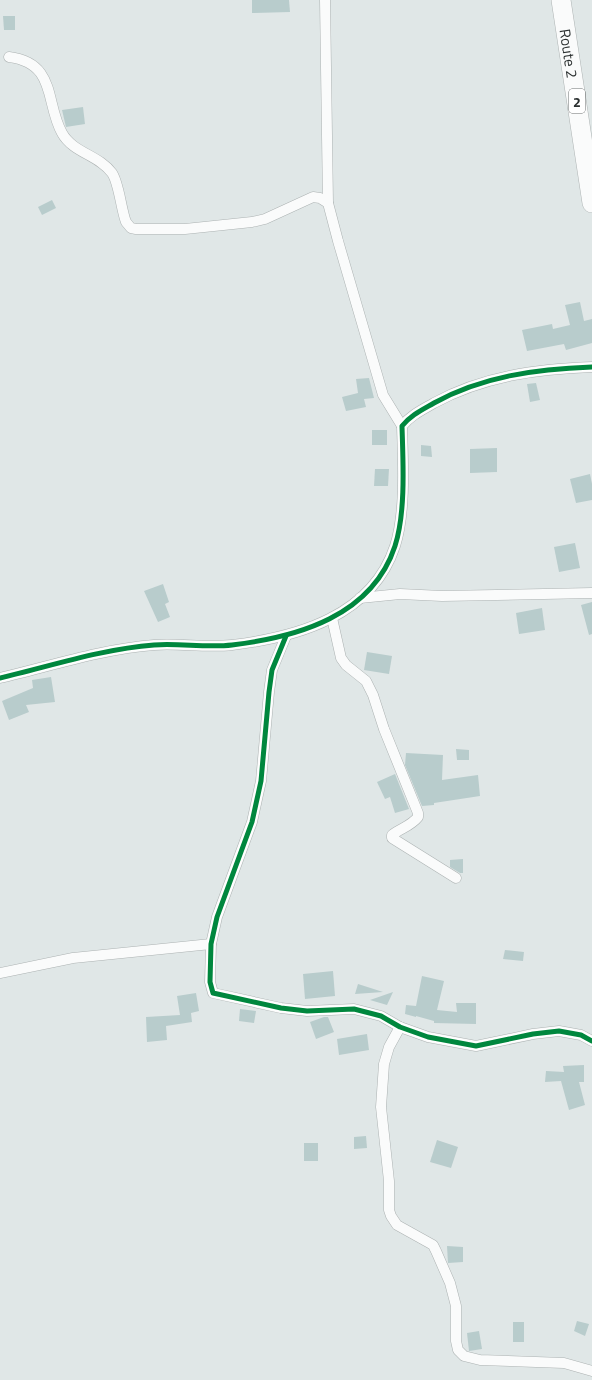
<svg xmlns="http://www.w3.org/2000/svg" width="592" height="1380" font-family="'Titillium Web',sans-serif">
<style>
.building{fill:#b8cccc}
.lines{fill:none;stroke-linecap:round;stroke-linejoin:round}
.street-casing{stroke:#acb2b2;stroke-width:11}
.highway-casing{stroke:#acb2b2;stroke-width:20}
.street{stroke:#fafbfb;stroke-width:10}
.highway{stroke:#fafbfb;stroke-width:19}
.cycleway-casing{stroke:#fff;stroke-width:8}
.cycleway{stroke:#00873e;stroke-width:5}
.labels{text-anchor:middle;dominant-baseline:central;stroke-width:4;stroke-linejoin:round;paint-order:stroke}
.shield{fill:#fff;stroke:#6b6e6e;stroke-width:1}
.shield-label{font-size:14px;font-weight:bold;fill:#2b3030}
.street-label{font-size:15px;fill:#2b3030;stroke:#fff}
</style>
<rect width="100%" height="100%" fill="#e0e7e7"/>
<g class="building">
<path d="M 252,0 L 289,0 L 290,12 L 252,13 Z"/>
<path d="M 3,16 L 15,16 L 15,30 L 4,30 Z"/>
<path d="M 83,107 L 85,124 L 66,127 L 62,110 Z"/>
<path d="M 52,200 L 56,208 L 42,215 L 38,207 Z"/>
<path d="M 580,302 L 584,321 L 592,319 L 592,343 L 566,350 L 564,344 L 527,351 L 522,330 L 552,324 L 553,329 L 570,325 L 565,305 Z"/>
<path d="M 369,378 L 374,398 L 364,399 L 366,407 L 346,411 L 342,397 L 358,393 L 356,379 Z"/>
<path d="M 536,383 L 540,400 L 530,402 L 527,384 Z"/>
<rect x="372" y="430" width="15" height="15"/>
<path d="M 421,445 L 431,446 L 432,457 L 421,456 Z"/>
<path d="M 497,448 L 497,472 L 470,473 L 470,449 Z"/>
<path d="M 375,469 L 389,469 L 388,486 L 374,486 Z"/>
<path d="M 590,474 L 592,484 L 592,500 L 576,503 L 570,479 Z"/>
<path d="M 575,543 L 580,568 L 559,572 L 554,547 Z"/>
<path d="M 163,584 L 169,602 L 165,604 L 170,617 L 158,622 L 144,591 Z"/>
<path d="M 592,602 L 592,634 L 589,635 L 581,605 Z"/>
<path d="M 542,608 L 545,630 L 519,634 L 516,613 Z"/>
<path d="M 367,652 L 392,656 L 389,674 L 364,670 Z"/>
<path d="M 51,677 L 55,702 L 26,705 L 29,712 L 9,720 L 2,701 L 33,688 L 32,680 Z"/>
<path d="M 456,749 L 469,750 L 469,760 L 457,760 Z"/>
<path d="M 406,753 L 443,755 L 442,780 L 478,775 L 480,796 L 434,803 L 434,805 L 422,806 L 405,765 Z"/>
<path d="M 395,774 L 409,809 L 395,813 L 390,797 L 385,799 L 377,782 Z"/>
<path d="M 463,859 L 463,873 L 460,873 L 450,867 L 450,860 Z"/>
<path d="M 505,950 L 524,952 L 523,961 L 503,959 Z"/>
<path d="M 333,971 L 335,996 L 305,999 L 303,974 Z"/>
<path d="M 422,976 L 444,981 L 437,1010 L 457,1012 L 456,1003 L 476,1003 L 476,1024 L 434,1023 L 434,1021 L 416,1016 L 416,1017 L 405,1014 L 406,1005 L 416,1006 Z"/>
<path d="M 358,984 L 383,992 L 355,994 Z"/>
<path d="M 393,992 L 387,1005 L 370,1000 Z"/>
<path d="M 196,993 L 199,1011 L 191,1013 L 192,1022 L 166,1026 L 167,1040 L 147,1042 L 146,1017 L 180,1015 L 177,996 Z"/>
<path d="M 240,1009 L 256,1011 L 254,1023 L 239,1021 Z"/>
<path d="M 324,1017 L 328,1017 L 334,1032 L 316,1039 L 310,1022 Z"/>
<path d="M 367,1034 L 369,1050 L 339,1055 L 337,1039 Z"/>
<path d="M 584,1065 L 584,1082 L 579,1082 L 585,1105 L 569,1110 L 561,1081 L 545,1082 L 546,1071 L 564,1072 L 563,1066 Z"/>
<path d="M 366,1136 L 367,1148 L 354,1149 L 354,1137 Z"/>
<path d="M 437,1140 L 458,1147 L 451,1168 L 430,1162 Z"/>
<rect x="304" y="1143" width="14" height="18"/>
<path d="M 447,1246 L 463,1247 L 463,1262 L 448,1263 Z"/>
<path d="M 577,1321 L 589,1324 L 585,1336 L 574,1331 Z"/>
<rect x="513" y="1322" width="11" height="20"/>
<path d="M 479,1331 L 482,1349 L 469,1351 L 467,1333 Z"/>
</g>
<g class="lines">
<defs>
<g id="street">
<path d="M 325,0 L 328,203 L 338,241 L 383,395 L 402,426"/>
<path d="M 9,57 C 57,63 45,103 62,133 C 73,153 99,155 112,173 C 119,183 121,209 126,222 L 131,228 L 136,229 L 185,229 L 252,222 L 265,219 L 313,197 L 320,198 L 328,203"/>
<path d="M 360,598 L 400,594 L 442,596 L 592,593"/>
<path d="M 332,618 L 341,658 L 346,665 L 366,681 L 373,695 L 384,729 L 418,813 L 418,817 C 411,826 401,828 392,835 L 392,838 L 456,878"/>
<path d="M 286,636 L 272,670 L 269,692 L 261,781 L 252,822 L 217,917 L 211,944 L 210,982 L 213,993 L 281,1008 L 307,1011 L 354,1009 L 381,1016 L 400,1027 L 428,1037 L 476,1046 L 533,1034 L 559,1031 L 581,1035 L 592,1041"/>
<path d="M 0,678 C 51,666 102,649 154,645 C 179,643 207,648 232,645 C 298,637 372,616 395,546 C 406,512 403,461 402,426 C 411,415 422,410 434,403 C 483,376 537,369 592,367"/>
<path d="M 0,973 L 73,958 L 211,944"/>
<path d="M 400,1027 L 389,1047 L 384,1064 L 381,1107 L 389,1181 L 389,1210 L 391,1216 L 397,1225 L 433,1245 L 436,1251 L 450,1283 L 456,1306 L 456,1341 L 458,1350 L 464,1356 L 480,1360 L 564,1363 L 592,1371"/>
</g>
<g id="highway">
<path id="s1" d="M 561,0 L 592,203"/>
</g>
</defs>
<use href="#street" class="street-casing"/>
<use href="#highway" class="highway-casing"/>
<use href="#street" class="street"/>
<use href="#highway" class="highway"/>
<defs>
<g id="cycleway">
<path d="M 286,636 L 272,670 L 269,692 L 261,781 L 252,822 L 217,917 L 211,944 L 210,982 L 213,993 L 281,1008 L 307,1011 L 354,1009 L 381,1016 L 400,1027 L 428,1037 L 476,1046 L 533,1034 L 559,1031 L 581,1035 L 592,1041"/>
<path d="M 0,678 C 51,666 102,649 154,645 C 179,643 207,648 232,645 C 298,637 372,616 395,546 C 406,512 403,461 402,426 C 411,415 422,410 434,403 C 483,376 537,369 592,367"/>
</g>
</defs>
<use href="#cycleway" class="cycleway-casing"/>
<use href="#cycleway" class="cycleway"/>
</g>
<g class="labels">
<rect class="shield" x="569" y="89" width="16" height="24" rx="3"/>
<g class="shield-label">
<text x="577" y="101">2</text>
</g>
<g class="street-label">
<text stroke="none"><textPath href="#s1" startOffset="54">Route 2</textPath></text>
</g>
</g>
</svg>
